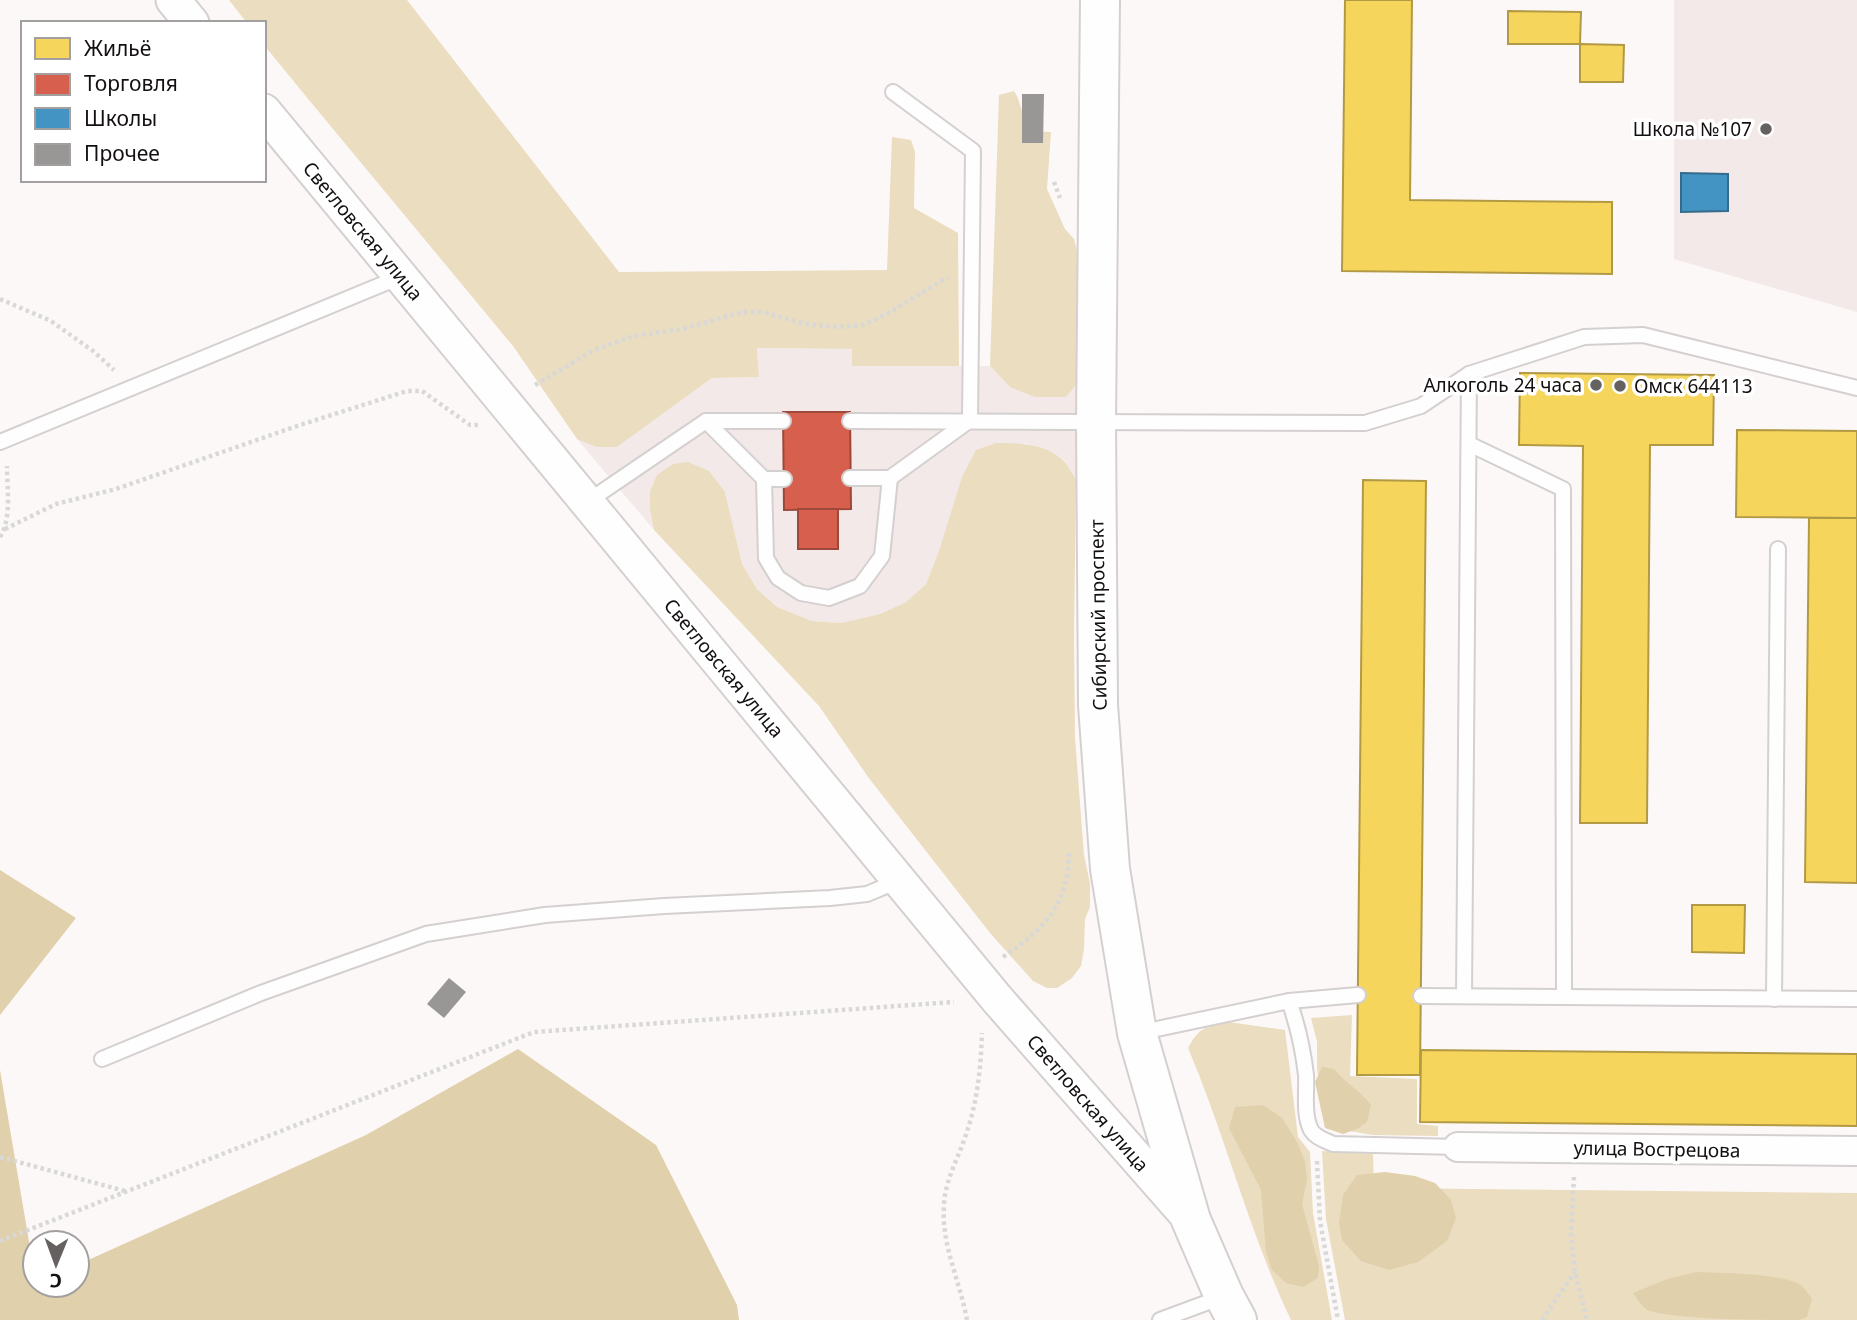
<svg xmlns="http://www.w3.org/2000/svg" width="1857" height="1320" font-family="'Noto Sans',sans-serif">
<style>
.built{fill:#f3e9e8}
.green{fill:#ebddc0}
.forest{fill:#e1d0ac}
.homes{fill:#f6d55c;stroke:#b29a45;stroke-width:2}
.shops{fill:#d6604d;stroke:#9c483a;stroke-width:2}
.schools{fill:#4393c3;stroke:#356c8d;stroke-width:2}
.building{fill:#999696}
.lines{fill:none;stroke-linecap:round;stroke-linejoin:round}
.service-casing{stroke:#d4d0cf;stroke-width:18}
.minor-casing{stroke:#d4d0cf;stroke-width:32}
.tertiary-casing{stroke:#d4d0cf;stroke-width:37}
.secondary-casing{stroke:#d4d0cf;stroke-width:42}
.path{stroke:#d8d8d8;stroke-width:4.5;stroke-dasharray:3.5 3.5;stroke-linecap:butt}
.service{stroke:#fffefe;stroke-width:14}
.minor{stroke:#fffefe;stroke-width:28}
.tertiary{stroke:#fffefe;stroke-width:33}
.secondary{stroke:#fffefe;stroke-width:38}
.poi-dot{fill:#656161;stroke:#fff;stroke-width:2.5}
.labels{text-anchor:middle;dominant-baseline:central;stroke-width:7;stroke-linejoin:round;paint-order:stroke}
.poi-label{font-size:19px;fill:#13100f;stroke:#fff;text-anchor:end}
.street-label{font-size:19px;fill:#13100f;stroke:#fff}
</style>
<rect width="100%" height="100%" fill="#fdf8f8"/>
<g class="built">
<path d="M 1674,0 L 1857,0 L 1857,312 L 1674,259 Z"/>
<path d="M 757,348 L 853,349 L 853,366 L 990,366 L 1010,387 L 1065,397 L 1076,385 L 1076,479 L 1064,460 L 1052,452 L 1025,443 L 939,551 L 926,584 L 906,602 L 880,614 L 841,623 L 812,621 L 777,607 L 757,589 L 742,564 L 725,492 L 657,475 L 650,491 L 650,510 L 654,530 L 577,439 L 596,447 L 617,447 L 712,378 L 759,377 Z"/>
</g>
<g class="green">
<path d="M 229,0 L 407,0 L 619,272 L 887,270 L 892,137 L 911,140 L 915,152 L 914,208 L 958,233 L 959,366 L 852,366 L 852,349 L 757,348 L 759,377 L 712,378 L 617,447 L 596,447 L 577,439 L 513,346 L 309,100 L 264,45 L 264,23 L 247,23 Z"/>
<path d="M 1014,91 L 1017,96 L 1029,131 L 1051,132 L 1047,189 L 1065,229 L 1074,239 L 1079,258 L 1076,385 L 1066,397 L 1035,397 L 1010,387 L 990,366 L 999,95 Z"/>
<path d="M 996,443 C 1018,443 1045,443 1063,460 C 1068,465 1072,473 1076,479 L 1074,637 L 1075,738 L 1084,855 L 1090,883 L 1090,907 L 1085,919 L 1084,949 L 1081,966 L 1072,978 L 1057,988 L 1047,988 L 1033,981 L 1015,961 L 990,933 L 868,777 L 819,706 L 654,530 L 650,510 L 650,491 L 657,475 L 673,464 L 688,462 L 709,471 L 725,492 L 742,564 L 757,589 L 777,607 L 812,621 L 841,623 L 880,614 L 906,602 L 926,584 L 939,551 L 962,477 L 976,450 Z"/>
<path d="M 1352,1015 L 1350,1076 L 1417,1079 L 1417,1124 L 1438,1126 L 1438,1136 L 1372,1135 L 1344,1130 L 1320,1094 L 1317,1067 L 1317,1042 L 1311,1018 Z"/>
<path d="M 1229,1022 L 1285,1030 L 1298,1137 L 1310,1152 L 1313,1213 L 1332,1320 L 1291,1320 C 1249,1233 1226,1137 1188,1048 C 1199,1027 1207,1026 1229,1022 Z"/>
<path d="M 1322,1151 L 1373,1154 L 1374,1188 L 1857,1193 L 1857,1320 L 1345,1320 L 1326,1219 Z"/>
</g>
<g class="forest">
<path d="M 0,870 L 76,918 L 0,1015 Z"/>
<path d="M 518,1049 L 656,1145 L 737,1305 L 739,1320 L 0,1320 L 0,1070 L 35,1277 L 35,1285 L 77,1285 L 77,1265 L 366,1135 Z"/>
<path d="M 1322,1067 L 1334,1069 C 1345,1082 1360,1091 1371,1105 L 1367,1122 L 1357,1129 L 1343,1134 L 1325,1128 L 1315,1082 Z"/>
<path d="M 1263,1105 L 1282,1118 L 1296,1140 L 1305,1161 L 1307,1180 L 1302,1204 L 1319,1266 L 1318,1278 L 1303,1287 L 1286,1283 L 1272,1270 L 1266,1252 L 1261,1190 L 1229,1128 L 1235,1107 Z"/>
<path d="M 1385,1172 L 1415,1176 L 1435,1183 L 1451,1200 L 1456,1218 L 1447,1241 L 1418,1262 L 1389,1270 L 1361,1261 L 1342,1240 L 1339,1223 L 1343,1195 L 1357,1175 Z"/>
<path d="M 1696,1272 C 1718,1273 1787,1273 1802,1286 C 1806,1290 1809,1295 1812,1299 L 1807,1317 L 1799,1320 C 1765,1320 1674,1320 1647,1310 C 1642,1306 1637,1299 1633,1293 L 1667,1279 Z"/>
</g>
<g class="homes">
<path d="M 1345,0 L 1412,0 L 1410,200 L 1612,202 L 1612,274 L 1342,271 Z"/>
<path d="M 1508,11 L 1581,12 L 1580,44 L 1508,44 Z"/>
<path d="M 1580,44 L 1624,45 L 1623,82 L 1580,82 Z"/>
<path d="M 1520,373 L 1714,375 L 1713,445 L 1650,445 L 1647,823 L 1580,823 L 1583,446 L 1519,445 Z"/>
<path d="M 1737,430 L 1857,431 L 1857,518 L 1736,517 Z"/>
<path d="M 1363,480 L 1426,481 L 1420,1075 L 1357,1075 Z"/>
<path d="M 1809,518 L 1857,518 L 1857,883 L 1805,882 Z"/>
<path d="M 1692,905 L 1745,905 L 1744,953 L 1692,952 Z"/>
<path d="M 1421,1050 L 1857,1054 L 1857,1126 L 1420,1122 Z"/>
</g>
<g class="shops">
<path d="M 783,412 L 850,412 L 851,509 L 784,510 Z"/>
<rect x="798" y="509" width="40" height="40"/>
</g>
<path class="schools" d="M 1681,173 L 1728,174 L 1728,211 L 1681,212 Z"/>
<g class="building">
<path d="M 1022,94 L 1044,94 L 1043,143 L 1022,143 Z"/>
<path d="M 449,978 L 466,992 L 444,1018 L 427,1004 Z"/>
</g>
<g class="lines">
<defs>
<g id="service">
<path d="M 706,421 L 764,479 L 784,479"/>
<path d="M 850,421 L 1365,423 L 1421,406 L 1469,374 L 1584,337 L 1643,335 L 1857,388"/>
<path d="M 0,442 L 400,277"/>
<path d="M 1469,444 L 1563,489 L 1564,997"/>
<path d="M 850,478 L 890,478 L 970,420 L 973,151 L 893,92"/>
<path d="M 764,479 L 766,558 L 778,578 L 801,593 L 829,598 L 860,586 L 882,556 L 890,478"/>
<path d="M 587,502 L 706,421 L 783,421"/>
<path d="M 1421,996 L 1857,999"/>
<path d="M 1464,996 L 1469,374"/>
<path d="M 1774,999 L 1778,549"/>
<path d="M 1289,1001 C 1298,1026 1303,1049 1306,1075 C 1307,1092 1303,1114 1311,1130 C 1316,1138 1325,1140 1333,1144 L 1458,1147"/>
<path d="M 1138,1033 L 1289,1001 L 1358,995"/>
<path d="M 102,1059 L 261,993 L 426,934 L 545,915 L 664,906 L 830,898 L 867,894 L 898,881"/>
<path d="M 1160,1320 L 1222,1297"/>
</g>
<path id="minor" d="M 1458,1147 L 1857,1151"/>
<g id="tertiary">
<path d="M 173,0 L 192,23"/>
<path d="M 264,111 L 997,999 L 1191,1220"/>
</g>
<path id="secondary" d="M 1100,0 L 1096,422 L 1098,705 L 1110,869 L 1137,1033 L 1191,1220 L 1224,1296 L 1237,1320"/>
</defs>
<use href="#service" class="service-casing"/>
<use href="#minor" class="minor-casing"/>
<use href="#tertiary" class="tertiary-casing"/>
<use href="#secondary" class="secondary-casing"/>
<g class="path">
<path d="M 1054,182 L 1060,198"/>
<path d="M 0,299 L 51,321 L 93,351 L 114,370"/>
<path d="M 535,385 L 594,350 L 634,336 L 683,329 L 742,312 L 763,312 L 805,324 L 837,327 L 863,325 L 887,314 L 948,277"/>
<path d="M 5,529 L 56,504 L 116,489 L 300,425 L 407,391 L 422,391 L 470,425 L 479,425"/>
<path d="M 0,537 C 12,518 7,488 7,466"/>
<path d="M 1003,957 C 1045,929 1068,905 1069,852"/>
<path d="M 0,1157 L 125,1191"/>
<path d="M 1317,1161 L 1320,1221 L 1338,1320"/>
<path d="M 1574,1177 L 1571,1234 L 1575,1272 L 1587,1320"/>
<path d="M 0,1241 L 534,1032 L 954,1002"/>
<path d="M 967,1320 C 960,1281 941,1245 944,1205 C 945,1178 961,1154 968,1128 C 978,1098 981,1064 982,1033"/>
<path d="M 1542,1320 L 1575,1272"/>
</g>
<use href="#service" class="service"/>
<use href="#minor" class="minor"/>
<use href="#tertiary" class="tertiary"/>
<use href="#secondary" class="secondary"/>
</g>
<g class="poi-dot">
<circle cx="1766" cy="129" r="7"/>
<circle cx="1596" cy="385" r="7"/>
<circle cx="1620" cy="386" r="7"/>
</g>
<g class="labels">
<g class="poi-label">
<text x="1752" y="129">Школа №107</text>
<text x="1582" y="385">Алкоголь 24 часа</text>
<text x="1634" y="386" text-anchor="start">Омск 644113</text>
</g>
<g class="street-label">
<text transform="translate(363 231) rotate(50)">Светловская улица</text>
<text transform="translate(1098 615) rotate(-91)">Сибирский проспект</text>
<text transform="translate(724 668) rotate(50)">Светловская улица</text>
<text transform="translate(1088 1103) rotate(49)">Светловская улица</text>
<text transform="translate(1657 1149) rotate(1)">улица Вострецова</text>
</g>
</g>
<rect x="21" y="21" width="245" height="161" fill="#ffffff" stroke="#a19f9f" stroke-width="2"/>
<rect x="35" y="38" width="35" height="21" fill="#f6d55c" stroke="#a19f9f" stroke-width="2"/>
<text x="84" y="56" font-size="21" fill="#13100f">Жильё</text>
<rect x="35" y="74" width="35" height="21" fill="#d6604d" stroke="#a19f9f" stroke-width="2"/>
<text x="84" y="91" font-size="21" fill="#13100f">Торговля</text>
<rect x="35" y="108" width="35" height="21" fill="#4393c3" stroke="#a19f9f" stroke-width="2"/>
<text x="84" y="126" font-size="21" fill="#13100f">Школы</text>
<rect x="35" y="144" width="35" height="21" fill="#999696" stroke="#a19f9f" stroke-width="2"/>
<text x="84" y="161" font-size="21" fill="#13100f">Прочее</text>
<g transform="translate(56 1264) rotate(181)"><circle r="33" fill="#ffffff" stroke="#a19f9f" stroke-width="2"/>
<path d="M0-5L12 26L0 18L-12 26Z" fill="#656161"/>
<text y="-10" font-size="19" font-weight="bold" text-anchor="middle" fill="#13100f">С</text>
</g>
</svg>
